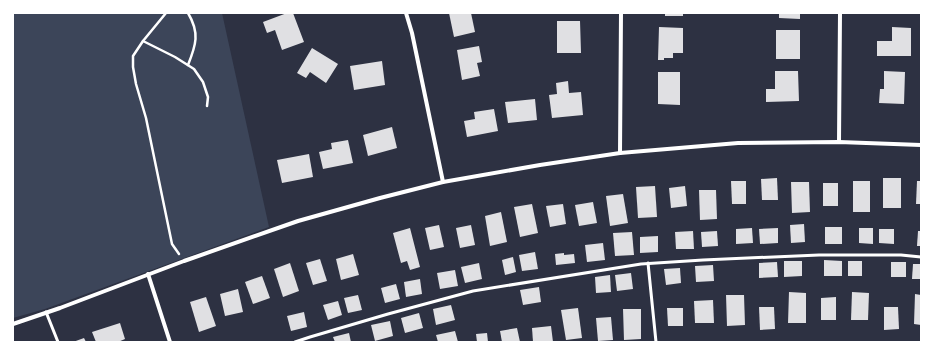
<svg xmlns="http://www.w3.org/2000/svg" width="934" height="355" font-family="Poppins,sans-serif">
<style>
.green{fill:#3c4559}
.building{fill:#e0e0e3}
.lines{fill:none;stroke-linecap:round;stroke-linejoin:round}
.path{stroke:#fff;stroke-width:2.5}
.service{stroke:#fff;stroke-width:3}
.minor{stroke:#fff;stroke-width:4}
</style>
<rect width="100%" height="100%" fill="#2d3142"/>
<path class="green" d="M 13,13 L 222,13 L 269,227 L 45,309 L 13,318 Z"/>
<g class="building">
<path d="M 287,13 L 293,13 L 304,42 L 282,50 L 275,30 L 267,33 L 263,22 Z"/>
<path d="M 449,13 L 471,13 L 475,32 L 454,37 Z"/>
<rect x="665" y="13" width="18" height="3"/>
<path d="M 779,13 L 800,13 L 800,19 L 779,18 Z"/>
<path d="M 557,21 L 580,21 L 581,53 L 557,53 Z"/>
<path d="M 659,27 L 683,28 L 683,53 L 673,53 L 673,58 L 664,58 L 664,60 L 658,60 Z"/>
<path d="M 892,27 L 911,28 L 911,56 L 877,56 L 877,41 L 892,41 Z"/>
<rect x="776" y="30" width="24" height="29"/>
<path d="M 479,46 L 482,62 L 477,63 L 480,76 L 462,80 L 457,50 Z"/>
<path d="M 312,48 L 338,64 L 326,83 L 310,72 L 306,78 L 297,73 Z"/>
<path d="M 382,61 L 385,85 L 354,90 L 350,66 Z"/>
<path d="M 775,71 L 798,71 L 799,101 L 766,102 L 766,89 L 775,89 Z"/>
<path d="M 884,71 L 905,72 L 904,104 L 879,103 L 880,89 L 884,89 Z"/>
<path d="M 658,72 L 680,72 L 680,105 L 658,104 Z"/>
<path d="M 568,81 L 569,93 L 581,92 L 583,115 L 552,118 L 549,95 L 557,94 L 556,83 Z"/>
<path d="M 535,99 L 537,120 L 508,123 L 505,102 Z"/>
<path d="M 494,109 L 498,131 L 467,137 L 464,121 L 475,119 L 474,112 Z"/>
<path d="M 392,127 L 397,148 L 368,156 L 363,135 Z"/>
<path d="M 348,140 L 353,163 L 323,169 L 319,152 L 332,149 L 331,143 Z"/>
<path d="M 309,154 L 313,177 L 282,183 L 277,160 Z"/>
<path d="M 777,178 L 778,200 L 762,200 L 761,179 Z"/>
<rect x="883" y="178" width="18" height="30"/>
<path d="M 731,181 L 746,181 L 746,204 L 732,204 Z"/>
<rect x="853" y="181" width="17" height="31"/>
<path d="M 917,181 L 921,181 L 921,204 L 916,204 Z"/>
<path d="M 791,182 L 809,182 L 810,212 L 792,213 Z"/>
<rect x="823" y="183" width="15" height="23"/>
<path d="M 655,186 L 657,217 L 638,218 L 636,187 Z"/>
<path d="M 685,186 L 687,206 L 671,208 L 669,188 Z"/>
<path d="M 699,190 L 716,190 L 717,219 L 700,220 Z"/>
<path d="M 623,194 L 628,223 L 610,226 L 606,196 Z"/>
<path d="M 593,202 L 597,223 L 579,226 L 575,205 Z"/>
<path d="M 532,204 L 538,233 L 520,237 L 514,207 Z"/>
<path d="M 563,204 L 566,224 L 550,227 L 546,206 Z"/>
<path d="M 501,212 L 507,242 L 490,246 L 485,216 Z"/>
<path d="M 804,224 L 805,242 L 791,243 L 790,225 Z"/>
<path d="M 439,225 L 444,247 L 430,250 L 425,228 Z"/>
<path d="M 471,225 L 475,245 L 460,248 L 456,228 Z"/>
<rect x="825" y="227" width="17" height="17"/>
<path d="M 410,228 L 420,267 L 410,270 L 407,261 L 401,263 L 393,233 Z"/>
<path d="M 752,228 L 753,243 L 736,244 L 736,229 Z"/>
<path d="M 778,228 L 778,243 L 760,244 L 759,229 Z"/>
<path d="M 859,228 L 873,228 L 873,244 L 859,243 Z"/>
<path d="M 879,229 L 894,229 L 894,244 L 879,243 Z"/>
<path d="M 693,231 L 694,249 L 676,249 L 675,232 Z"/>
<path d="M 717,231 L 718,246 L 702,247 L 701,232 Z"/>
<path d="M 918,231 L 921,231 L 921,246 L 917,246 Z"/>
<path d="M 632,232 L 634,255 L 615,256 L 613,233 Z"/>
<path d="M 658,236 L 658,252 L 640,253 L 640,237 Z"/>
<path d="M 603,243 L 605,260 L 587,262 L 585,245 Z"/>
<path d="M 535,252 L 538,269 L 522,271 L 519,255 Z"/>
<path d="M 564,253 L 564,255 L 574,254 L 575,263 L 556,265 L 555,254 Z"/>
<path d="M 353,254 L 359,275 L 341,280 L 336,259 Z"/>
<path d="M 513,257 L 516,272 L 505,275 L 502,260 Z"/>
<path d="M 320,259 L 327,281 L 313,285 L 306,263 Z"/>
<path d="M 824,260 L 842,261 L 842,276 L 824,276 Z"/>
<path d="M 784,261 L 802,261 L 802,276 L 784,277 Z"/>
<rect x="848" y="261" width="14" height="15"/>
<path d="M 777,262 L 778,277 L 759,278 L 759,263 Z"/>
<rect x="891" y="262" width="15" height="15"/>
<path d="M 290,263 L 299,291 L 283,297 L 274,269 Z"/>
<path d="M 479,263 L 482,279 L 465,283 L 461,267 Z"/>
<path d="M 913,264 L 921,264 L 921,279 L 912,279 Z"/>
<path d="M 713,265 L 714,281 L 696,282 L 695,266 Z"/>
<path d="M 680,268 L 681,283 L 666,285 L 664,269 Z"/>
<path d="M 455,270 L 458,286 L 440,289 L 437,273 Z"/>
<path d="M 631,273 L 633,289 L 617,291 L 615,275 Z"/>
<path d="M 610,275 L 611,292 L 596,293 L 595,277 Z"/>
<path d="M 262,276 L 270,298 L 253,304 L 245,282 Z"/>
<path d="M 420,279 L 422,294 L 406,297 L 404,282 Z"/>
<path d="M 396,284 L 400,299 L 385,303 L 381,288 Z"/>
<path d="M 539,287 L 541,302 L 523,305 L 520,290 Z"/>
<path d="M 238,289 L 243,312 L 225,316 L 220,294 Z"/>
<path d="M 789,292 L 806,293 L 806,323 L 788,323 Z"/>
<path d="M 852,292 L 869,293 L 868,320 L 851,320 Z"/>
<path d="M 915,294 L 921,295 L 921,325 L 914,324 Z"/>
<path d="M 358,295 L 362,310 L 348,313 L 344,298 Z"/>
<path d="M 726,295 L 744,295 L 745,325 L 727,326 Z"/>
<path d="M 206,297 L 216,326 L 199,332 L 190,302 Z"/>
<path d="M 836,297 L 836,320 L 821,320 L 821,298 Z"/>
<path d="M 713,300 L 714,323 L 695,323 L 694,301 Z"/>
<path d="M 338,301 L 342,315 L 328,320 L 323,305 Z"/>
<path d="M 451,305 L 455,320 L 436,325 L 433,309 Z"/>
<path d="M 759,307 L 774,307 L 775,329 L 760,330 Z"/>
<path d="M 884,307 L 898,307 L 899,329 L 884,330 Z"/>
<path d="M 578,308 L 582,338 L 566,340 L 561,310 Z"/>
<path d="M 667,308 L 683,308 L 683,326 L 668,326 Z"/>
<path d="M 623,309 L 641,309 L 641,339 L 624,340 Z"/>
<path d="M 304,312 L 307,327 L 291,331 L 287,316 Z"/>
<path d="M 419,313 L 423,328 L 405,333 L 401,318 Z"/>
<path d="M 611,317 L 613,340 L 598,341 L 596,318 Z"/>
<path d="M 390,321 L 393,336 L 375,341 L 371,325 Z"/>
<path d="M 120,323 L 125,339 L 118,342 L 96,342 L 92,332 Z"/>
<path d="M 551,326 L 553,342 L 533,342 L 532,328 Z"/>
<path d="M 517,328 L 520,342 L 502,342 L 500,331 Z"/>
<path d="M 455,331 L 458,342 L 438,342 L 436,335 Z"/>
<path d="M 349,333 L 351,342 L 335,342 L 333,337 Z"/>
<path d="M 487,333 L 488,342 L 477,342 L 476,334 Z"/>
<path d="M 84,338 L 86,342 L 73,342 Z"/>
</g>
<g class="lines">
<g class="path">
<path d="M 166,13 L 143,41 L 133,56 L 133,67 L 136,84 L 146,118 L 172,244 L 179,254"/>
<path d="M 188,13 C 200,33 196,45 188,65"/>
<path d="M 143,41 L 175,57 L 194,69 L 203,82 L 208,97 L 207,106"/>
</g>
<g class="service">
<path d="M 648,263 L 656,342"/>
<path d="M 46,312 L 58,342"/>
<path d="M 295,342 L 310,337 L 388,314 L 473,291 L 641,264 L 703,260 L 819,255 L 901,255 L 921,257"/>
</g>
<g class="minor">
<path d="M 406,13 L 412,33 L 443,182"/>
<path d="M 839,142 L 840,13"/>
<path d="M 620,153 L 621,13"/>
<path d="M 148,274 L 170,342"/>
<path d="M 13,324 L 60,308 L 184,261 L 298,221 L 380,198 L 443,182 L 540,165 L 620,153 L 738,143 L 839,142 L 921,145"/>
</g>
</g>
<rect width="934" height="355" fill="none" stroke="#ffffff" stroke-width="28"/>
</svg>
